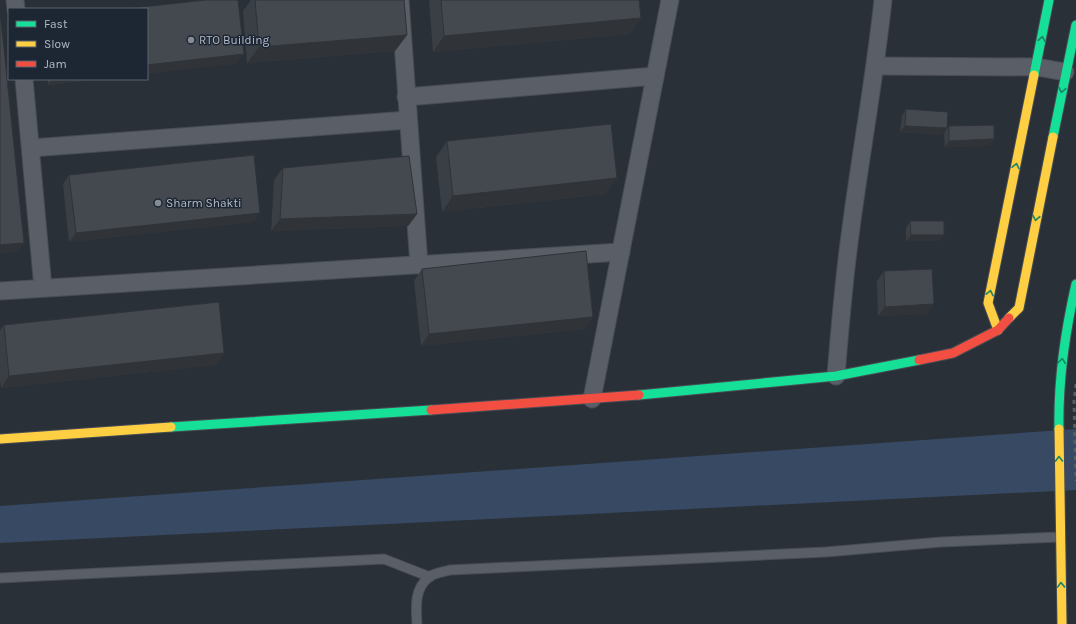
<svg xmlns="http://www.w3.org/2000/svg" width="1076" height="624" font-family="Karla,sans-serif">
<style>
.water{fill:#384963}
.lines{fill:none;stroke-linecap:round;stroke-linejoin:round}
.lane-casing{stroke:#484c53;stroke-width:11}
.street-casing{stroke:#484c53;stroke-width:19}
.fast-casing{stroke:#484c53;stroke-width:11}
.slow-casing{stroke:#484c53;stroke-width:11}
.jam-casing{stroke:#484c53;stroke-width:11}
.lane{stroke:#5a5e66;stroke-width:9}
.street{stroke:#5a5e66;stroke-width:17}
.fast{stroke:#16e098;stroke-width:9}
.slow{stroke:#ffcf43;stroke-width:9}
.jam{stroke:#f24e42;stroke-width:9}
.rail{stroke:#595d64;stroke-width:3;stroke-dasharray:4 4;stroke-linecap:butt}
.wall{fill:#3a3f45}
.shaded-wall{fill:#303338}
.building{fill:#444950;stroke:#303338}
.oneway{stroke:#1a8366}
.poi-dot{fill:#848b96;stroke:#1d2633;stroke-width:1.5}
.labels{text-anchor:middle;dominant-baseline:central;stroke-width:3;stroke-linejoin:round;paint-order:stroke}
.poi-label{font-size:12px;fill:#b4bcc9;stroke:#1d2633;text-anchor:start}
</style>
<rect width="100%" height="100%" fill="#2a3038"/>
<path class="water" d="M 1076,429 L 1076,490 L 0,543 L 0,506 Z"/>
<g class="lines">
<defs>
<g id="lane">
<path d="M 0,578 L 384,559 L 430,577"/>
<path d="M 417,624 C 416,607 414,589 429,577 C 434,573 444,572 450,570 L 826,552 L 941,542 L 1060,537"/>
</g>
<g id="street">
<path d="M 15,0 L 16,9"/>
<path d="M 400,0 L 419,265"/>
<path d="M 876,66 L 1037,67 L 1065,72"/>
<path d="M 24,79 L 43,288"/>
<path d="M 406,97 L 655,76"/>
<path d="M 31,148 L 408,120"/>
<path d="M 0,291 L 621,252"/>
<path d="M 836,376 C 840,326 844,277 851,228 C 861,152 875,76 883,0"/>
<path d="M 592,399 L 670,0"/>
</g>
<g id="fast">
<path d="M 1034,75 L 1049,0"/>
<path d="M 1053,137 L 1076,25"/>
<path d="M 639,395 L 836,376 L 919,360"/>
<path d="M 171,427 L 431,410"/>
<path d="M 1059,429 C 1058,380 1065,332 1076,284"/>
</g>
<g id="slow">
<path d="M 1009,318 L 1019,308 L 1053,137"/>
<path d="M 998,330 L 988,303 L 1034,75"/>
<path d="M 1059,429 L 1062,624"/>
<path d="M 0,439 L 171,427"/>
</g>
<g id="jam">
<path d="M 919,360 L 953,353 L 998,330 L 1009,318"/>
<path d="M 431,410 L 639,395"/>
</g>
</defs>
<use href="#lane" class="lane-casing"/>
<use href="#street" class="street-casing"/>
<use href="#fast" class="fast-casing"/>
<use href="#slow" class="slow-casing"/>
<use href="#jam" class="jam-casing"/>
<use href="#lane" class="lane"/>
<use href="#street" class="street"/>
<use href="#fast" class="fast"/>
<use href="#slow" class="slow"/>
<use href="#jam" class="jam"/>
<path class="rail" d="M 1076,384 L 1074,401 L 1076,481"/>
</g>
<g class="wall">
<path d="M 251,0 L 404,0 L 407,35 L 395,51 L 247,63 L 243,11 Z"/>
<path d="M 429,0 L 639,0 L 641,18 L 630,34 L 433,52 Z"/>
<path d="M 48,79 L 100,79 L 48,85 Z"/>
<path d="M 906,109 L 942,135 L 900,132 L 902,116 Z"/>
<path d="M 949,126 L 990,146 L 945,147 L 944,133 Z"/>
<path d="M 447,141 L 606,194 L 442,212 L 436,157 Z"/>
<path d="M 283,168 L 417,214 L 408,226 L 271,231 L 274,180 Z"/>
<path d="M 69,175 L 260,213 L 253,222 L 69,242 L 63,184 Z"/>
<path d="M 910,221 L 944,235 L 939,241 L 906,241 L 906,228 Z"/>
<path d="M 422,269 L 593,317 L 585,329 L 421,346 L 414,281 Z"/>
<path d="M 884,271 L 927,314 L 878,316 L 877,281 Z"/>
<path d="M 4,325 L 224,353 L 216,365 L 1,388 L 0,381 L 0,330 Z"/>
</g>
<g class="shaded-wall">
<path d="M 641,18 L 630,34 L 433,52 L 444,36 Z"/>
<path d="M 407,35 L 395,51 L 247,63 L 259,47 Z"/>
<path d="M 244,54 L 237,64 L 147,74 L 147,65 Z"/>
<path d="M 52,79 L 100,79 L 48,85 Z"/>
<path d="M 905,126 L 947,128 L 942,135 L 900,132 Z"/>
<path d="M 994,139 L 990,146 L 945,147 L 949,141 Z"/>
<path d="M 617,178 L 606,194 L 442,212 L 453,196 Z"/>
<path d="M 260,213 L 253,222 L 69,242 L 76,233 Z"/>
<path d="M 417,214 L 408,226 L 271,231 L 280,219 Z"/>
<path d="M 911,235 L 944,235 L 939,241 L 906,241 Z"/>
<path d="M 24,243 L 18,252 L 0,254 L 0,245 Z"/>
<path d="M 934,304 L 927,314 L 878,316 L 885,307 Z"/>
<path d="M 593,317 L 585,329 L 421,346 L 429,334 Z"/>
<path d="M 224,353 L 216,365 L 1,388 L 9,376 Z"/>
</g>
<g class="building">
<path d="M 206,0 L 238,0 L 244,54 L 147,65 L 147,9 L 123,9 Z"/>
<path d="M 255,0 L 404,0 L 407,35 L 259,47 Z"/>
<path d="M 441,0 L 639,0 L 641,18 L 444,36 Z"/>
<path d="M 0,20 L 1,20 L 24,243 L 0,245 Z"/>
<path d="M 906,109 L 948,112 L 947,128 L 905,126 Z"/>
<path d="M 611,124 L 617,178 L 453,196 L 447,141 Z"/>
<path d="M 994,125 L 994,139 L 949,141 L 949,126 Z"/>
<path d="M 254,155 L 260,213 L 76,233 L 69,175 Z"/>
<path d="M 409,156 L 417,214 L 280,219 L 283,168 Z"/>
<path d="M 910,221 L 944,221 L 944,235 L 911,235 Z"/>
<path d="M 586,251 L 593,317 L 429,334 L 422,269 Z"/>
<path d="M 932,269 L 934,304 L 885,307 L 884,271 Z"/>
<path d="M 219,302 L 224,353 L 9,376 L 4,325 Z"/>
</g>
<defs><path id="oneway-chevron" d="M-2-3.5L2.5 0L-2 3.5" fill="none" stroke-width="1.6" stroke-linecap="round" stroke-linejoin="round"/></defs>
<g class="oneway">
<use href="#oneway-chevron" transform="translate(1042 39) rotate(-79)"/>
<use href="#oneway-chevron" transform="translate(1062 90) rotate(101)"/>
<use href="#oneway-chevron" transform="translate(1016 166) rotate(-78)"/>
<use href="#oneway-chevron" transform="translate(1036 218) rotate(101)"/>
<use href="#oneway-chevron" transform="translate(990 293) rotate(-78)"/>
<use href="#oneway-chevron" transform="translate(1062 361) rotate(-83)"/>
<use href="#oneway-chevron" transform="translate(1059 459) rotate(-91)"/>
<use href="#oneway-chevron" transform="translate(1061 585) rotate(-92)"/>
</g>
<g class="poi-dot">
<circle cx="191" cy="40" r="4"/>
<circle cx="158" cy="203" r="4"/>
</g>
<g class="labels">
<g class="poi-label">
<text x="199" y="40">RTO Building</text>
<text x="166" y="203">Sharm Shakti</text>
</g>
</g>
<rect x="8" y="8" width="140" height="72" fill="#1d2633" stroke="#59626f"/>
<rect x="16" y="21" width="20" height="6" fill="#16e098" stroke="#59626f"/>
<text x="44" y="28" font-size="12" fill="#b4bcc9">Fast</text>
<rect x="16" y="41" width="20" height="6" fill="#ffcf43" stroke="#59626f"/>
<text x="44" y="48" font-size="12" fill="#b4bcc9">Slow</text>
<rect x="16" y="61" width="20" height="6" fill="#f24e42" stroke="#59626f"/>
<text x="44" y="68" font-size="12" fill="#b4bcc9">Jam</text>
</svg>
